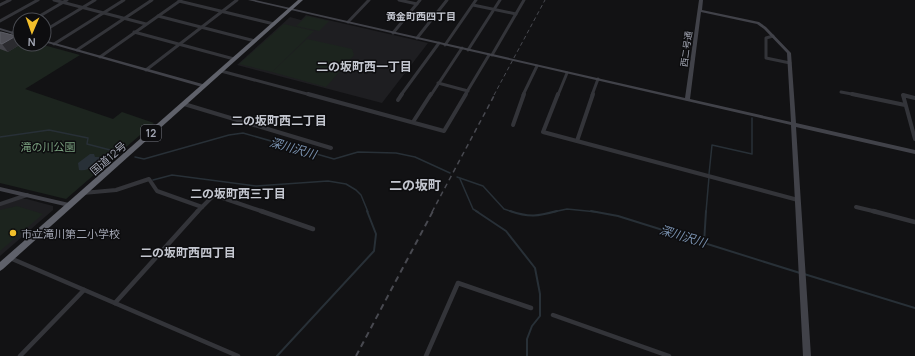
<svg xmlns="http://www.w3.org/2000/svg" width="915" height="356" font-family="Manrope,'Noto Sans JP',sans-serif">
<style>
.built{fill:#1e1e21}
.green{fill:#1c241e}
.water{fill:#283037}
.lines{fill:none;stroke-linecap:round;stroke-linejoin:round}
.stream-far1{stroke:#283037;stroke-width:1.5}
.stream{stroke:#283037;stroke-width:2}
.street-far2{stroke:#333439;stroke-width:3}
.street-far1{stroke:#333439;stroke-width:4}
.street{stroke:#333439;stroke-width:4.5}
.secondary{fill:#414249;fill-rule:evenodd}
.highway{fill:#5f616a;fill-rule:evenodd}
.rail-far2{stroke:#484950;stroke-width:1;stroke-dasharray:4 3;stroke-linecap:butt}
.rail-far1{stroke:#484950;stroke-width:1.5;stroke-dasharray:5 4;stroke-linecap:butt}
.rail{stroke:#484950;stroke-width:2;stroke-dasharray:6 4.5;stroke-linecap:butt}
.wall{fill:#434349}
.shaded-wall{fill:#2b2b2f}
.building{fill:#4e4e55;stroke:#5b5c64}
.poi-dot{fill:#f3bf2b;stroke:#0d0d0f;stroke-width:1.5}
.labels{text-anchor:middle;dominant-baseline:central;stroke-width:3;stroke-linejoin:round;paint-order:stroke}
.far-street-label{font-size:9px;fill:#a3a7b4;stroke:#0d0d0f}
.far-neighbourhood-label{font-size:10px;font-weight:bold;fill:#c4c7d0;stroke:#0d0d0f}
.shield{fill:#0d0d0f;stroke:#767982;stroke-width:1}
.shield-label{font-size:10px;font-weight:bold;fill:#a3a7b4}
.park-label{font-size:11px;fill:#7aa07f;stroke:#0d0d0f}
.street-label{font-size:11px;fill:#a3a7b4;stroke:#0d0d0f}
.poi-label{font-size:11px;fill:#a3a7b4;stroke:#0d0d0f;text-anchor:start}
.neighbourhood-label{font-size:12px;font-weight:bold;fill:#c4c7d0;stroke:#0d0d0f}
.water-label{font-size:12px;font-style:italic;fill:#7a92b0;stroke:#0d0d0f}
.quarter-label{font-size:13px;font-weight:bold;fill:#c4c7d0;stroke:#0d0d0f}
</style>
<rect width="100%" height="100%" fill="#121214"/>
<g class="built">
<path d="M 306,15 L 428,43 L 382,103 L 237,65 L 290,17 L 301,20 Z"/>
<path d="M 21,199 L 27,199 L 53,206 L 53,210 L 0,256 L 0,205 Z"/>
</g>
<g class="green">
<path d="M 307,16 L 329,21 L 319,31 L 296,26 Z"/>
<path d="M 284,24 L 314,31 L 272,72 L 239,64 Z"/>
<path d="M 0,32 L 20,38 L 20,44 L 40,44 L 80,55 L 25,89 L 113,119 L 122,112 L 154,123 L 66,199 L 0,183 Z"/>
<path d="M 307,39 L 352,49 L 354,55 L 326,87 L 272,72 Z"/>
<path d="M 17,206 L 43,214 L 0,251 L 0,210 Z"/>
</g>
<path class="water" d="M 90,154 L 94,154 L 95,157 L 103,157 C 96,164 89,172 79,170 L 78,163 Z"/>
<g class="lines">
<g class="stream-far1">
<path d="M 0,137 L 49,130 L 88,138 L 87,144 L 118,152"/>
<path d="M 135,157 L 144,159 L 229,135 L 243,133 L 334,159 L 358,152 L 396,153 L 415,157 L 450,173"/>
<path d="M 709,174 L 712,145 L 752,154 L 752,118"/>
<path d="M 457,177 L 483,186 L 504,209 L 513,212"/>
<path d="M 460,179 L 473,209 L 478,212"/>
<path d="M 153,180 L 172,175 L 256,186 L 328,181 L 346,184 L 356,190 L 361,195 L 368,212"/>
<path d="M 553,212 L 567,209 L 597,212"/>
<path d="M 706,212 L 709,177"/>
</g>
<g class="stream">
<path d="M 476,211 L 506,231 L 535,268 L 540,294 L 540,316 L 532,326 L 527,339 L 527,356"/>
<path d="M 510,211 C 530,218 538,216 557,211"/>
<path d="M 591,211 L 618,216 L 800,273"/>
<path d="M 704,243 L 706,211"/>
<path d="M 804,274 L 915,308"/>
<path d="M 277,356 L 374,251 L 376,234 L 367,211"/>
</g>
<g class="street-far2">
<path d="M 54,0 L 146,24"/>
<path d="M 399,0 L 417,4"/>
<path d="M 179,1 L 274,24"/>
<path d="M 0,5 L 10,0"/>
<path d="M 473,5 L 516,14"/>
<path d="M 158,16 L 255,41"/>
<path d="M 33,20 L 67,0"/>
<path d="M 0,21 L 38,0"/>
<path d="M 348,22 L 369,0"/>
<path d="M 44,31 L 95,0"/>
<path d="M 134,32 L 234,59"/>
<path d="M 12,33 L 20,28"/>
<path d="M 393,33 L 420,0"/>
<path d="M 773,36 L 766,38 L 766,58 L 790,63"/>
<path d="M 417,38 L 447,0"/>
<path d="M 54,44 L 124,0"/>
<path d="M 445,45 L 476,0"/>
<path d="M 77,50 L 152,0"/>
<path d="M 468,50 L 500,0"/>
<path d="M 492,55 L 524,0"/>
<path d="M 100,57 L 181,0"/>
<path d="M 146,70 L 237,0"/>
<path d="M 221,71 L 311,95"/>
<path d="M 438,83 L 468,91"/>
<path d="M 841,92 L 857,95"/>
<path d="M 401,95 L 439,43"/>
<path d="M 431,95 L 462,48"/>
<path d="M 465,95 L 489,55"/>
<path d="M 523,95 L 537,66"/>
<path d="M 558,95 L 567,73"/>
<path d="M 592,95 L 598,79"/>
<path d="M 903,95 L 904,95"/>
</g>
<g class="street-far1">
<path d="M 308,94 L 444,131 L 466,94"/>
<path d="M 558,94 L 543,132 L 798,200"/>
<path d="M 852,94 L 905,105"/>
<path d="M 915,98 L 903,95 L 915,139"/>
<path d="M 398,100 L 402,94"/>
<path d="M 184,104 L 331,148"/>
<path d="M 413,122 L 431,94"/>
<path d="M 513,125 L 524,94"/>
<path d="M 577,141 L 593,94"/>
<path d="M 83,193 L 116,190 L 149,179 L 157,191 L 202,207 L 197,212"/>
<path d="M 0,204 L 27,195"/>
<path d="M 202,207 L 214,195 L 264,212"/>
<path d="M 856,207 L 877,212"/>
</g>
<g class="street">
<path d="M 261,211 L 313,229"/>
<path d="M 873,211 L 915,222"/>
<path d="M 10,258 L 238,356"/>
<path d="M 115,303 L 198,211"/>
<path d="M 553,315 L 669,356"/>
<path d="M 20,356 L 84,290"/>
<path d="M 426,356 L 458,283 L 531,308"/>
</g>
<g class="secondary">
<path d="M 248,0 L 255,0 L 685,98 L 699,0 L 703,0 L 702,10 L 759,22 L 766,27 L 791,53 L 796,123 L 915,150 L 915,154 L 796,127 L 811,356 L 803,356 L 791,125 ZM 701,12 L 757,24 L 764,29 L 787,53 L 791,122 L 690,99 Z"/>
<path d="M 0,28 L 20,34 L 20,36 L 0,30 Z"/>
<path d="M 44,40 L 206,85 L 206,86 L 204,87 L 202,87 L 44,42 Z"/>
<path d="M 0,187 L 69,203 L 71,203 L 72,205 L 71,207 L 69,207 L 0,191 Z"/>
</g>
<path class="highway" d="M 298,0 L 303,0 L 3,269 L 0,271 L 0,262 Z"/>
<path class="rail-far2" d="M 494,95 L 545,0"/>
<path class="rail-far1" d="M 432,212 L 495,94"/>
<path class="rail" d="M 356,356 L 433,211"/>
</g>
<path class="wall" d="M 0,32 L 16,36 L 20,41 L 20,44 L 21,44 L 8,52 L 0,49 Z"/>
<path class="shaded-wall" d="M 16,36 L 20,41 L 20,44 L 21,44 L 8,52 L 2,44 Z"/>
<path class="building" d="M 0,32 L 1,32 L 16,36 L 2,44 L 0,43 Z"/>
<circle class="poi-dot" cx="13" cy="233" r="4"/>
<g class="labels">
<g class="far-street-label">
<text transform="translate(686 49) rotate(-82)">西二号通</text>
</g>
<g class="far-neighbourhood-label">
<text x="421" y="16">黄金町西四丁目</text>
</g>
<rect class="shield" x="141" y="125" width="20" height="16" rx="3"/>
<g class="shield-label">
<text x="151" y="133">12</text>
</g>
<g class="park-label">
<text x="48" y="146">滝の川公園</text>
</g>
<g class="street-label">
<text transform="translate(108 158) rotate(-41)">国道12号</text>
</g>
<g class="poi-label">
<text x="21" y="233">市立滝川第二小学校</text>
</g>
<g class="neighbourhood-label">
<text x="364" y="66">二の坂町西一丁目</text>
<text x="279" y="120">二の坂町西二丁目</text>
<text x="238" y="193">二の坂町西三丁目</text>
<text x="188" y="252">二の坂町西四丁目</text>
</g>
<g class="water-label">
<text transform="translate(293 148) rotate(16)">深川沢川</text>
<text transform="translate(683 236) rotate(17)">深川沢川</text>
</g>
<g class="quarter-label">
<text x="415" y="185">二の坂町</text>
</g>
</g>
<g transform="translate(32 32) rotate(182)"><circle r="19" fill="#0d0d0f" stroke="#494b51"/>
<path d="M0-3L7 15L0 10L-7 15Z" fill="#f3bf2b"/>
<text y="-6" font-size="11" font-weight="bold" text-anchor="middle" fill="#a3a7b4">N</text>
</g>
</svg>
